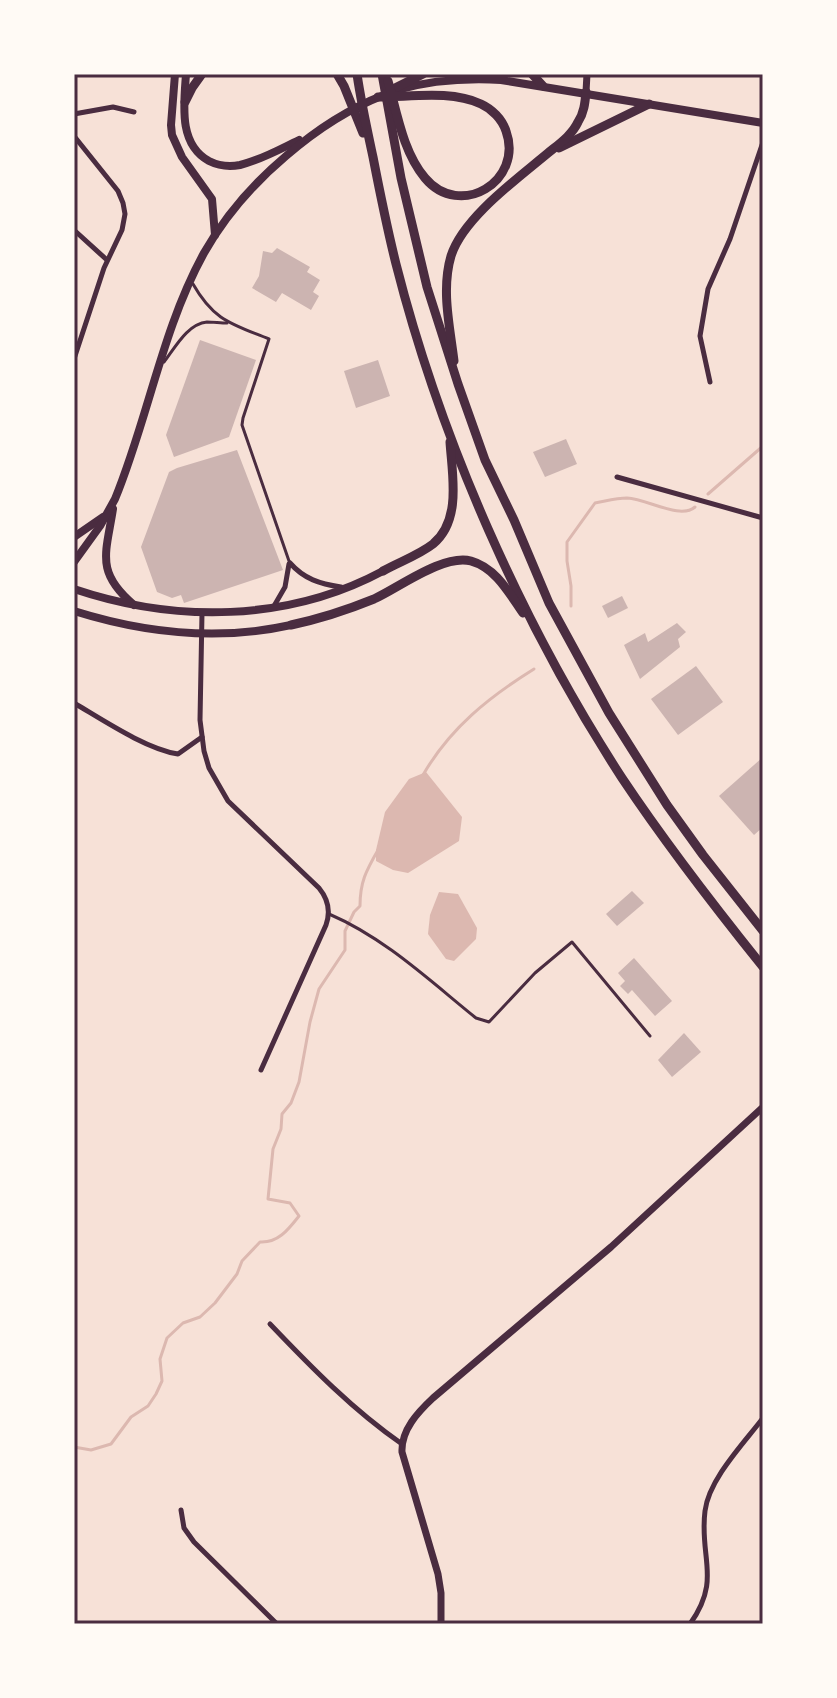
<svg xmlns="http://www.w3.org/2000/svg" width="837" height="1698" font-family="Quicksand,sans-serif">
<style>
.water{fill:#dcb8b0}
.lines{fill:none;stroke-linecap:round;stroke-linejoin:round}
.stream{stroke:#dcb8b0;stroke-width:3}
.building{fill:#ccb4b1}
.service{stroke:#4a2c40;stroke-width:3}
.minor{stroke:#4a2c40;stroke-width:5}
.tertiary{stroke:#4a2c40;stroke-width:7}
.primary{stroke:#4a2c40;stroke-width:8}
.trunk{stroke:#4a2c40;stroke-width:9}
.neatline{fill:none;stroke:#4a2c40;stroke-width:3}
</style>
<rect width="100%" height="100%" fill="#f7e1d7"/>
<g class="water">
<path d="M 426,772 L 462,817 L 459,841 L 408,873 L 393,870 L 376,861 L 376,850 L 385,812 L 409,779 Z"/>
<path d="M 439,892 L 458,894 L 477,928 L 476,939 L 454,961 L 446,959 L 428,934 L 430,915 Z"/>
</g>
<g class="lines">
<g class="stream">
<path d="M 708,494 L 763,446"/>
<path d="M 571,606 L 571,586 L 567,561 L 567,542 L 595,503 C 606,501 617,498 627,498 C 648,499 680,520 695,507"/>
<path d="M 423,775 C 450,728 489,697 534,669"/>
<path d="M 74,1447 L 91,1450 L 111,1444 L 131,1417 L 148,1406 L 156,1394 L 162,1381 L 160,1359 L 167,1338 L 183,1323 L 200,1317 L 215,1303 L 237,1274 L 242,1261 L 260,1242 C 278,1243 288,1230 299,1216 L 290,1203 L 268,1199 L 273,1149 L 281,1129 L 282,1114 L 291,1103 L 299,1082 L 310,1022 L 319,989 L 345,950 L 345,931 L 354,912 L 360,906 C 360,882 366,871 378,850"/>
</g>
</g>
<g class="building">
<path d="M 277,248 L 310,267 L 307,272 L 320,280 L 313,292 L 319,296 L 311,310 L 282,293 L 276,302 L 252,288 L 259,276 L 263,251 L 272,253 Z"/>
<path d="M 200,340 L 256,360 L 229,437 L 174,457 L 166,435 Z"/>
<path d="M 378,360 L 390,396 L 356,408 L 344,371 Z"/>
<path d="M 566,439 L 577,464 L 545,477 L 533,452 Z"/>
<path d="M 237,450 L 283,570 L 184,603 L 181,595 L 172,598 L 157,592 L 141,547 L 169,472 L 177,468 Z"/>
<path d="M 622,596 L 628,608 L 608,618 L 602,606 Z"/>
<path d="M 677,623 L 686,632 L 678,639 L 680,647 L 640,679 L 624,645 L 645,633 L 648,642 Z"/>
<path d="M 696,666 L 723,702 L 678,735 L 651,699 Z"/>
<path d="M 763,757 L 763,827 L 754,835 L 719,796 Z"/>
<path d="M 632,891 L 644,903 L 617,926 L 606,914 Z"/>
<path d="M 634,958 L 672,1001 L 655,1016 L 632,990 L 628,994 L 620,986 L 625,981 L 618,973 Z"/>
<path d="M 684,1033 L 701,1052 L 672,1077 L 658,1060 Z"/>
</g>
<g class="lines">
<g class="service">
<path d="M 193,284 C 214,321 232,324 269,339 L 243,418 L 242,425 L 289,561"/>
<path d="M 164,362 C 175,348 187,324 207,322 C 213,322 221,323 227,323"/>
<path d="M 329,914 C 385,938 430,981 476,1018 L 489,1022 L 535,973 L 572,942 L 650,1036"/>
</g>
<g class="minor">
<path d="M 74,114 L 113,107 L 134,112"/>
<path d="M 74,136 L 118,191 L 123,203 L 125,214 L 122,230 L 104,268 L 74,359"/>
<path d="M 74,230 L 107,260"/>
<path d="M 710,382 L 700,336 L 708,289 L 730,239 L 763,142"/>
<path d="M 617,477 L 763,518"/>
<path d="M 290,563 C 304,579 320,584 341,587"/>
<path d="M 274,606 L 285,587 L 289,564"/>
<path d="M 202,613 L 200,720 L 204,751 L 209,768 L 228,801 L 319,888 C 328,899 331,911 326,925 L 261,1070"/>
<path d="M 74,703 C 103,720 146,749 178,754 L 202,737"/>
<path d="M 270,1324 C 311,1367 353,1410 402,1444"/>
<path d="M 181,1510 L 184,1528 L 194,1542 L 277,1624"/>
<path d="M 690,1624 C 722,1579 699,1558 705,1511 C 709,1479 744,1443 763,1418"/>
</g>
<g class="tertiary">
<path d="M 586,92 L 587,74"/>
<path d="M 441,1624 L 441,1593 L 438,1574 L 402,1452 C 401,1430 418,1412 433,1398 L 611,1247 L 763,1107"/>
</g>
<g class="primary">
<path d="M 175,74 L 171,125 L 172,135 L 182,157 L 212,199 L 215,235"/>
<path d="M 186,74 C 184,104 178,144 209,161 C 219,166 230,167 240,165 C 261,160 280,149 299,140"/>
<path d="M 397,90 C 432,80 465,78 501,80 L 763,123"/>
<path d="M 113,509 C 106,554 95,572 134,605"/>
<path d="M 74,537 L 103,517"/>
<path d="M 74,562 L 100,526 L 115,499 C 148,419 162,329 204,253 C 225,216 254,183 286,156 C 316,130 348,109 384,95"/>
<path d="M 74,589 C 175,623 288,622 383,571"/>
<path d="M 74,611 C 144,633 219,641 291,625"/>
</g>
<g class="trunk">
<path d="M 337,74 L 344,86 L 363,133"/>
<path d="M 357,74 C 361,102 367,129 373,157 C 380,193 387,228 396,264 C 441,441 522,624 622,778 C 666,844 714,906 763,967"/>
<path d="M 382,74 L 401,178 L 427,287 L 458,384 L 485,460 L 514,520 L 549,603 L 609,713 L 667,805 L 703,855 L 763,931"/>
<path d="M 532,74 L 543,86"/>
<path d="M 387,92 L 423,74"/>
<path d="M 378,97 C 411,97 451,90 481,104 C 492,109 502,119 506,131 C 524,181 460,220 425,178 C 403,152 397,113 388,81"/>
<path d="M 185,102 L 192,88 L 202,74"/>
<path d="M 559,148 L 649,104"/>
<path d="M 454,361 C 450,327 441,290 451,256 C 463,218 517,179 548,153 C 559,144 572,135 578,122 C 584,113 585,103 586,92"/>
<path d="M 383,571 C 399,562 419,555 433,544 C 462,520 452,474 450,442"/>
<path d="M 291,625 C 319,619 347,610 374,599 C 400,587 443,554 471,561 C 496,568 509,593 523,613"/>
</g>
</g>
<rect width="837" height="1698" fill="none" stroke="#fffaf5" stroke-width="152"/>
<rect x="76" y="76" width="685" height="1546" class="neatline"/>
</svg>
